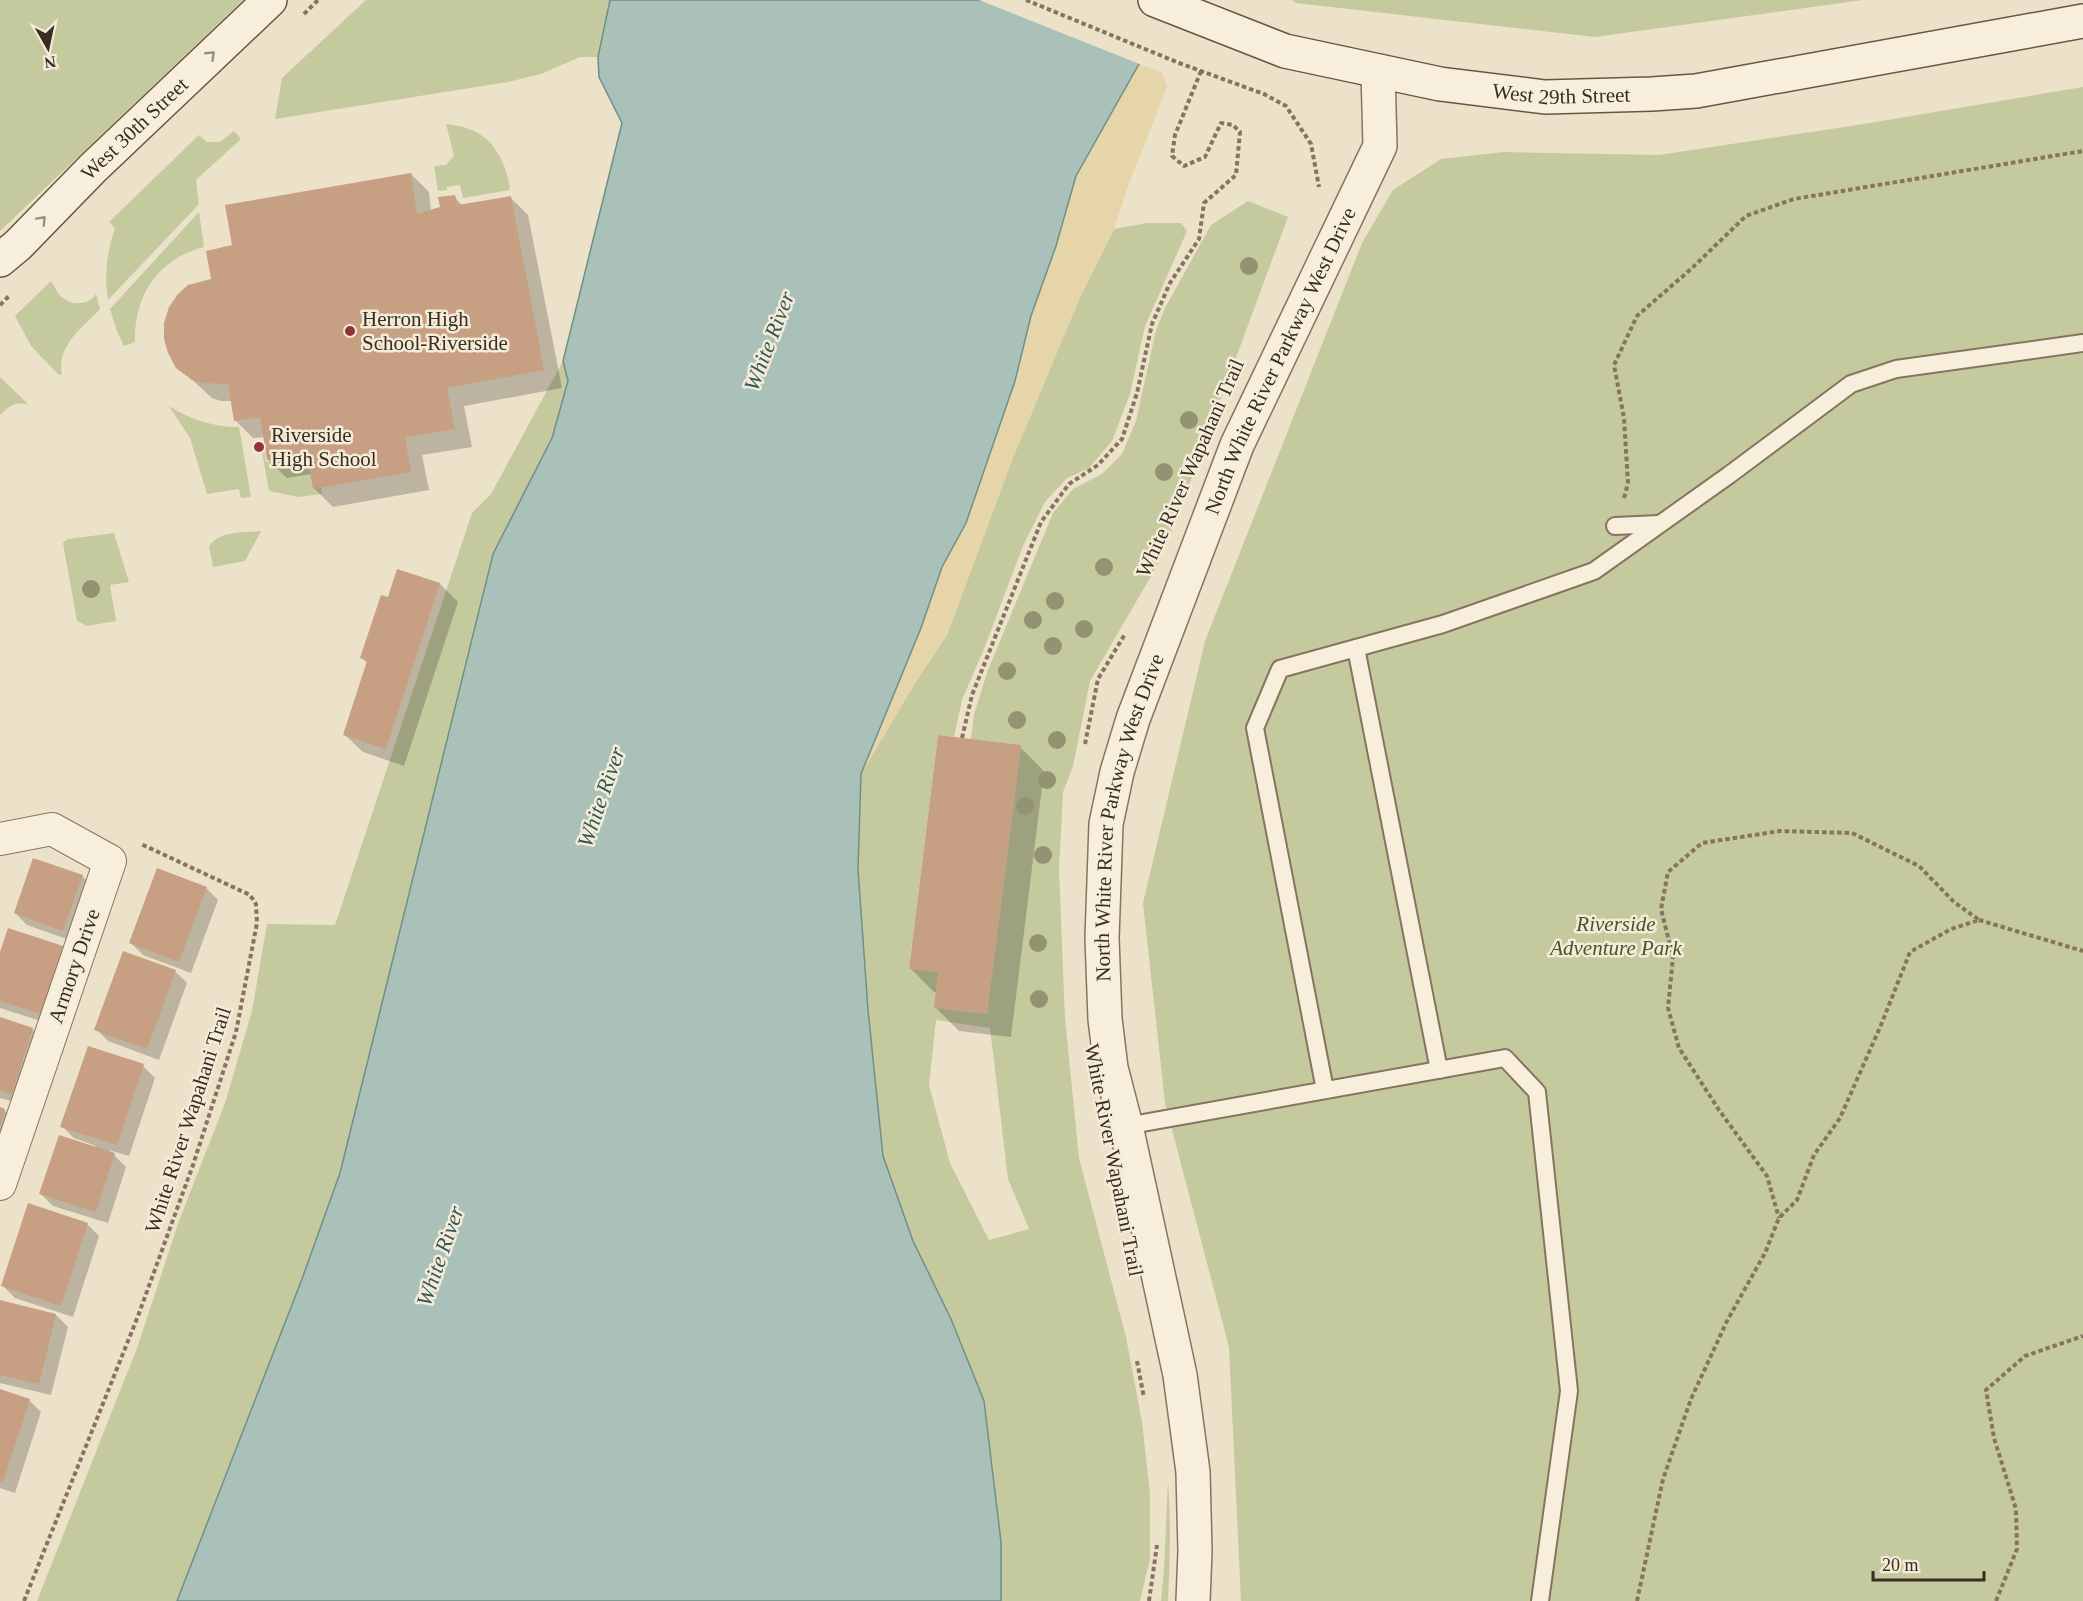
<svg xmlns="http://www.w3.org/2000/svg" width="2083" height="1601" font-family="'Times New Roman',serif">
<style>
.green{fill:#c5ca9e;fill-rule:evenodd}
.sand{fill:#e5d5a9}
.water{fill:#aac1ba;stroke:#708f87;stroke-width:1.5}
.pier{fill:#ece1c9}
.shadow{fill:#0003}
.building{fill:#c79f82}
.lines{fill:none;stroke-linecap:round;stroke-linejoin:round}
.service-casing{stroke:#87745f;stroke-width:20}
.minor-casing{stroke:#87745f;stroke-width:34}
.tertiary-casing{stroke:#87745f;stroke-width:36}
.secondary-casing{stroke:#695642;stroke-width:36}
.path{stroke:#87745f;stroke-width:4;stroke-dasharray:4.5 3;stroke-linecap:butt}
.service{stroke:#f7efdc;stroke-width:16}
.minor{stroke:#f7efdc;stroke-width:32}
.tertiary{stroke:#f7efdc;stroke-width:33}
.secondary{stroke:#f7efdc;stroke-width:33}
.tree{fill:#929371}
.oneway{stroke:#988e7e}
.poi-dot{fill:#923334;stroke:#f4ecd8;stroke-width:2}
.labels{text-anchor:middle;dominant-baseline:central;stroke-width:5;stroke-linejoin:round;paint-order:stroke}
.street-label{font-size:21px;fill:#392d21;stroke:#f4ecd8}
.poi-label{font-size:21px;fill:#392d21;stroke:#f4ecd8;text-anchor:start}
.park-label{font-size:21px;font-style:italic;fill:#495429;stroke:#f4ecd8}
.water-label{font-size:22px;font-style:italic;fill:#325755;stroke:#f4ecd8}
</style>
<rect width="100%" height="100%" fill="#ece1c9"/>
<g class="green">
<path d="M 0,0 L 243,0 L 0,231 Z"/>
<path d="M 366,0 L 610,0 L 598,57 L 580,57 L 541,74 L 508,82 L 275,119 L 282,78 Z"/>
<path d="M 1292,0 L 1863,0 L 1595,37 L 1296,3 Z"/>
<path d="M 2083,87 L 2083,1601 L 1241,1601 L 1229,1347 L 1165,1103 L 1143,903 L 1205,641 L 1362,243 L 1393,190 L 1441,159 L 1504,152 L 1659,155 L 1870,123 Z"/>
<path d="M 446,124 C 453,125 462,126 469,129 C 495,138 507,165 510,190 L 463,198 L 460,185 L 447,187 L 447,190 L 438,191 L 434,166 L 446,165 L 454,156 Z"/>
<path d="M 234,131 L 241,139 L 196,180 L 199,204 L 108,300 C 104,274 107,253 115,228 L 109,222 L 199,135 L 207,142 L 220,142 Z"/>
<path d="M 1248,201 L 1288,217 L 1175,523 L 1157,566 L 1090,681 L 1073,766 L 1063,792 L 1059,870 L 1065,1018 L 1079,1158 L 1126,1337 L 1142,1422 L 1150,1494 L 1150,1559 L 1140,1601 L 1001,1601 L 1001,1542 L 951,1319 L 913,1241 L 883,1156 L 868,1010 L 858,869 L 861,774 L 915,683 L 947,635 L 1012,460 L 1080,297 L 1114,229 L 1147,223 L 1181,223 L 1187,231 L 1145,326 L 1130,394 L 1112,441 L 1089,468 L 1067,478 L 1045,502 L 1023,546 L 984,649 L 962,700 L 954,737 L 938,735 L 909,968 L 938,972 L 944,1009 L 987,1014 L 1021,746 L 971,739 L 974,714 L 988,670 L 1053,513 L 1073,489 L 1102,474 L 1122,454 L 1136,421 L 1156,330 L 1166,306 L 1211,225 ZM 936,1020 L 990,1028 L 1008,1179 L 1029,1229 L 989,1240 L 950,1163 L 929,1085 Z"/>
<path d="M 199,212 L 204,247 C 158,259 134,295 135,342 L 124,346 L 117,331 L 110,309 Z"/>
<path d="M 51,281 C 55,287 58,295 63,298 C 73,306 89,305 96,294 L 100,309 C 83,327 56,346 62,374 L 59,375 L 31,346 L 15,316 Z"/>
<path d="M 563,361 L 568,381 L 552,438 L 493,554 L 340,1173 L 302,1279 L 177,1601 L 37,1601 L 137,1348 L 179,1221 L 225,1103 L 252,1011 L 267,924 L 335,925 L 472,513 L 491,494 Z"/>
<path d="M 0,377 L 29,405 C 16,401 9,406 0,415 Z"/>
<path d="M 169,406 C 191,420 214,427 239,427 L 251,497 L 241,498 L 239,489 L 207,494 L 190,438 Z"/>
<path d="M 264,450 L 266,462 L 316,455 L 322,494 L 298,497 L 269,491 L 262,451 Z"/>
<path d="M 261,531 L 245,561 L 213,567 L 209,546 C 221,530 243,533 261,531 Z"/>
<path d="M 114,533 L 129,582 L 110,585 L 116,621 L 87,626 L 77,621 L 63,543 L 68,539 Z"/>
<path d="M 1168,1482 C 1171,1522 1170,1561 1168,1601 L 1161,1601 L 1164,1568 Z"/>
</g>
<path class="sand" d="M 1139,64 L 1162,72 L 1167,87 L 1128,186 L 1114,229 L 1080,297 L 1012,460 L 947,635 L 915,683 L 861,774 L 921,628 L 942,567 L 966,523 L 1015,381 L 1031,316 L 1056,246 L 1076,176 Z"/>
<path class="water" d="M 610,0 L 1175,0 L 1076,176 L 1056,246 L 1031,316 L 1015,381 L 966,523 L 942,567 L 921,628 L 861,774 L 858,869 L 868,1010 L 883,1156 L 913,1241 L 951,1319 L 984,1401 L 1001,1542 L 1001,1601 L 177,1601 L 302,1279 L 340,1173 L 493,554 L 552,438 L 568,381 L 563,361 L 622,123 L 599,77 L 598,57 Z"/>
<path class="pier" d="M 979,0 L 1178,0 L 1142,65 Z"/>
<g class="shadow">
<path d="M 411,174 L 429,192 L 431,211 L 442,208 L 454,197 L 463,206 L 510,197 L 528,215 L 562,388 L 464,406 L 472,447 L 422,455 L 429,490 L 333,507 L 315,489 L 312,474 L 287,478 L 268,460 L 265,437 L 253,438 L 235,420 L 232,401 L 221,401 L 212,398 L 178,367 L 213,280 L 234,246 Z"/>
<path d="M 440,584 L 458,602 L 404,766 L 363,752 L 344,734 L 368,664 L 362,658 L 389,599 Z"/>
<path d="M 1020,747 L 1044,771 L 1011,1037 L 959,1031 L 935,1007 L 937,992 L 934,992 L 910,968 Z"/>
<path d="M 82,876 L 94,888 L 75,942 L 27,925 L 15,913 Z"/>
<path d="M 206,888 L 218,900 L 191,973 L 143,955 L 131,943 Z"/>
<path d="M 62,947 L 74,959 L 53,1025 L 0,1008 L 0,956 Z"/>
<path d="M 175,971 L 187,983 L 159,1060 L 108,1041 L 96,1029 Z"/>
<path d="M 0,1019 L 32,1029 L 44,1041 L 24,1105 L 0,1098 Z"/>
<path d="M 143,1066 L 155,1078 L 129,1156 L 109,1150 L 126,1167 L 108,1223 L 53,1206 L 41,1194 L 95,1148 L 96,1146 L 74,1138 L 62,1126 Z"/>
<path d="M 0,1109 L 4,1110 L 16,1122 L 0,1175 Z"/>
<path d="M 87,1224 L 99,1236 L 73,1317 L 15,1298 L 3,1286 Z"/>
<path d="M 0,1301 L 56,1315 L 68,1327 L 51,1395 L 0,1383 Z"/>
<path d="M 0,1391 L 29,1400 L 41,1412 L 15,1493 L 0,1488 Z"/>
</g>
<g class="building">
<path d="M 411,173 L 417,214 L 440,207 L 438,197 L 455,195 L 458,205 L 511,196 L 544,370 L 447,388 L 455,429 L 405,437 L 411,472 L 313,489 L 307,454 L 267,460 L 260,417 L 234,421 L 228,384 L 202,383 L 192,380 L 176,368 L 168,353 L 164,339 L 164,323 L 169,307 L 178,294 L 188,285 L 211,279 L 206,251 L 232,245 L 225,205 Z"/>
<path d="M 397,569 L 440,583 L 386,749 L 343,735 L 367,661 L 360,658 L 381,595 L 388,597 Z"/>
<path d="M 938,735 L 1021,745 L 987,1014 L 934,1008 L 938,972 L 909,969 Z"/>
<path d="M 33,858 L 83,875 L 63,931 L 14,913 Z"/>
<path d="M 157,868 L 207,887 L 179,962 L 129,943 Z"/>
<path d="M 8,928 L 63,946 L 41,1014 L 0,1001 L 0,952 Z"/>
<path d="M 123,951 L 176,970 L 147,1049 L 94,1030 Z"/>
<path d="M 0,1017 L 33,1028 L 12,1094 L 0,1090 Z"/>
<path d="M 88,1046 L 144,1064 L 117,1145 L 60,1127 Z"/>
<path d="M 0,1107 L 5,1109 L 1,1124 L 0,1124 Z"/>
<path d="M 59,1135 L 115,1153 L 96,1212 L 39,1194 Z"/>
<path d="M 28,1203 L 88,1223 L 61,1306 L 1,1286 Z"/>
<path d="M 0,1300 L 56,1314 L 39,1384 L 0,1375 Z"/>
<path d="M 0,1389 L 30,1399 L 3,1482 L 0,1481 Z"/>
</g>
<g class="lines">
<defs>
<g id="service">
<path d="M 1615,526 L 1659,524"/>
<path d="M 1356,648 L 1439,1070"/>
<path d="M 1325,1090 L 1255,728 L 1280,669 L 1443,624 L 1594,571 L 1729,475 L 1851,384 L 1896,369 L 2083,343"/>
<path d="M 1126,1126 L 1505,1058 L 1537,1092 L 1569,1391 L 1540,1601"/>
</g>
<path id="minor" d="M 0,839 L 52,829 L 110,861 L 0,1184"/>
<g id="tertiary">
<path id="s1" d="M 1193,1601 L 1195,1551 L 1193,1472 L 1180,1375 L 1126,1126 L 1111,1068 L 1105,1019 L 1102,938 L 1106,824 L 1117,772 L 1133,719 L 1237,445 L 1380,146 L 1378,71"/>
</g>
<g id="secondary">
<path id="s2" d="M 1155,0 L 1285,51 L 1440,84 L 1545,97 L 1652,94 L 1696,91 L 2083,21"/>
<path id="s3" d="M 0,260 L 18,245 L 93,168 L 270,0"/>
</g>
</defs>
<use href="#service" class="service-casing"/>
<use href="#minor" class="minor-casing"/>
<use href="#tertiary" class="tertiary-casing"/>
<use href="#secondary" class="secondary-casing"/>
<g class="path">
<path d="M 1026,0 L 1179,63 L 1264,94 L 1286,106 L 1311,144 L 1319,187"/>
<path d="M 304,14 L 318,0"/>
<path d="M 0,305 L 10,295"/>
<path d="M 1624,498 L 1628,483 L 1624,418 L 1614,365 L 1637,316 L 1691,269 L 1746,216 L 1794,199 L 2083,151"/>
<path d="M 962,738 L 972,695 L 1041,522 L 1069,484 L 1098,465 L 1122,439 L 1137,393 L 1152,324 L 1170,283 L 1199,239 L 1204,203 L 1236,175 L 1240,132 L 1233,125 L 1221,123 L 1205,157 L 1184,166 L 1172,156 L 1175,135 L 1201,71"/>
<path d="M 1085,744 L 1098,679 L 1125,634"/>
<path d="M 1979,920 L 2083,951"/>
<path d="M 1137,1361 L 1144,1398"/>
<path d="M 24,1601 L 138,1316 L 193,1165 L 236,1032 L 257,923 L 256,904 L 250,895 L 141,844"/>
<path d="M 1149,1601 L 1157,1545"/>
<path d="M 1637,1601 L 1663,1479 L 1691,1399 L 1727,1321 L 1765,1253 L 1779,1218 L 1797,1200 L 1814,1155 L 1840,1118 L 1881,1025 L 1910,952 L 1951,929 L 1979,920 L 1954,902 L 1919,866 L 1852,833 L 1780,831 L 1702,843 L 1668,872 L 1661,909 L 1673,957 L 1668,1008 L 1679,1048 L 1719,1110 L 1767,1176 L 1779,1218"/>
<path d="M 1996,1601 L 2017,1549 L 2016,1509 L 1994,1438 L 1986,1390 L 2025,1356 L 2083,1336"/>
</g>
<use href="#service" class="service"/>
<use href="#minor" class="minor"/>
<use href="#tertiary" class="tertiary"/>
<use href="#secondary" class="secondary"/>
</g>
<g class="tree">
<circle cx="1249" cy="266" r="9"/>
<circle cx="1189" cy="420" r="9"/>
<circle cx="1164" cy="472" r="9"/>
<circle cx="1104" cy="567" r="9"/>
<circle cx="91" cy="589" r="9"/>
<circle cx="1055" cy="601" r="9"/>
<circle cx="1033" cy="620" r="9"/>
<circle cx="1084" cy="629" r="9"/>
<circle cx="1053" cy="646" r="9"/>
<circle cx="1007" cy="671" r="9"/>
<circle cx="1017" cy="720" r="9"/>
<circle cx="1057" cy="740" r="9"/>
<circle cx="1047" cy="780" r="9"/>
<circle cx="1025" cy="806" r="9"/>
<circle cx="1043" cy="855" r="9"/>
<circle cx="1038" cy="943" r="9"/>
<circle cx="1039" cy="999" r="9"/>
</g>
<defs><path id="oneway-chevron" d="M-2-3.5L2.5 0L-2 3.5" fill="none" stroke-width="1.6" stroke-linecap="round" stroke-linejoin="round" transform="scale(1.5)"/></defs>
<g class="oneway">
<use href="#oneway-chevron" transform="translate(211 55) rotate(-44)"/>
<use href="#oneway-chevron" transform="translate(42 220) rotate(-47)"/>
</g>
<g class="poi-dot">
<circle cx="350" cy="331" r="6"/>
<circle cx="259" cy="447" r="6"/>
</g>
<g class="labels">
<g class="street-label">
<text stroke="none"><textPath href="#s2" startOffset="420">West 29th Street</textPath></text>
<text stroke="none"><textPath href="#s3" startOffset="188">West 30th Street</textPath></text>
<text stroke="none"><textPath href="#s1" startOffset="1282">North White River Parkway West Drive</textPath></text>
<text transform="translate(1190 468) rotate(-66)">White River Wapahani Trail</text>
<text stroke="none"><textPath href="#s1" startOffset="796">North White River Parkway West Drive</textPath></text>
<text transform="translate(74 966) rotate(-71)">Armory Drive</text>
<text transform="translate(188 1120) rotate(-72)">White River Wapahani Trail</text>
<text transform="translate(1114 1160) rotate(79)">White River Wapahani Trail</text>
</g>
<g class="poi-label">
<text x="362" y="319">Herron High<tspan x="362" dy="24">School-Riverside</tspan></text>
<text x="271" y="435">Riverside<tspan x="271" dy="24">High School</tspan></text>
</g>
<g class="park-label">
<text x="1616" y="924">Riverside<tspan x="1616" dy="24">Adventure Park</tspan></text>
</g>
<g class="water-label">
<text transform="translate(769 341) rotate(-69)">White River</text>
<text transform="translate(601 797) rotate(-71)">White River</text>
<text transform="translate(440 1256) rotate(-71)">White River</text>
</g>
</g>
<g transform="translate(48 48) rotate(171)" stroke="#f4ecd8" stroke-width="4.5" paint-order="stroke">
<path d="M0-4.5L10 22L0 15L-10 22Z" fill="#392d21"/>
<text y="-9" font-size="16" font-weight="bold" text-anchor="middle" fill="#392d21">N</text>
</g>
<path d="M1873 1571v9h111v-9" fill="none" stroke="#392d21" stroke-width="3"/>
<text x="1882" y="1571" font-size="18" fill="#392d21" stroke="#f4ecd8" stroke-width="4.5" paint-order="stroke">20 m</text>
</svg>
